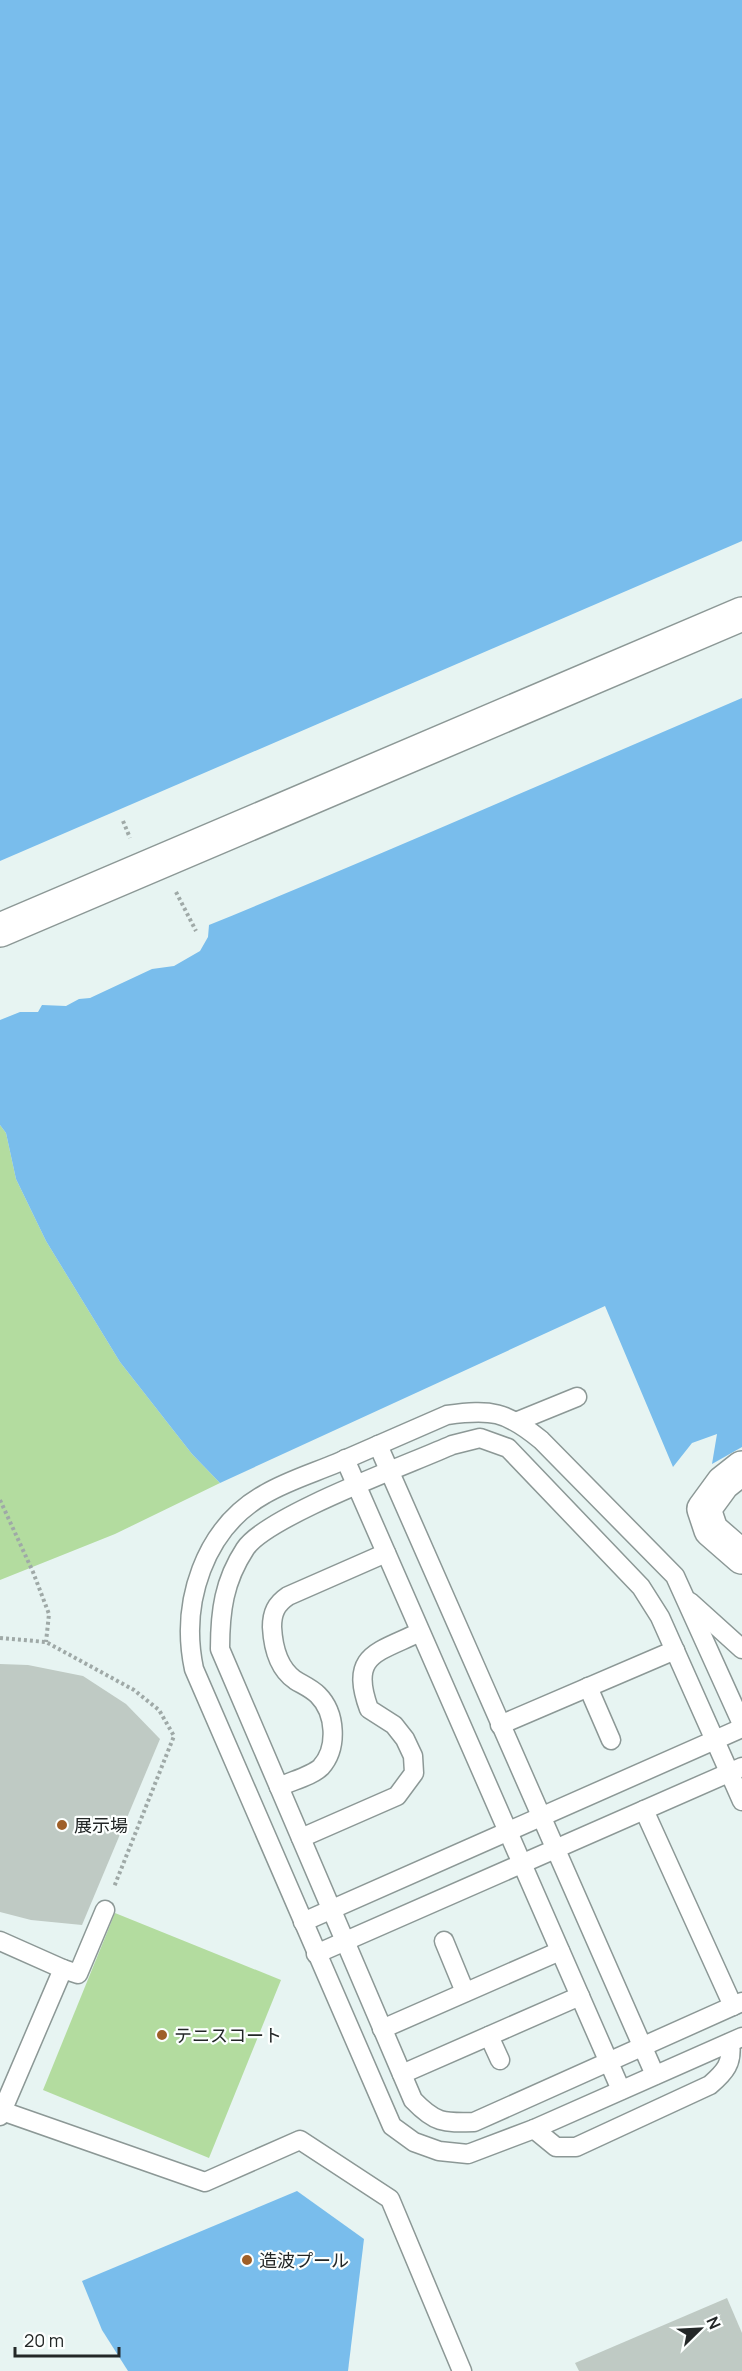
<svg xmlns="http://www.w3.org/2000/svg" width="742" height="2371" font-family="Manrope,'Noto Sans JP',sans-serif">
<style>
.green{fill:#b3dc9f}
.water{fill:#79bdec}
.building{fill:#bfcac4}
.lines{fill:none;stroke-linecap:round;stroke-linejoin:round}
.service-casing{stroke:#8c9896;stroke-width:21}
.minor-casing{stroke:#8c9896;stroke-width:36}
.path{stroke:#9fa9a7;stroke-width:4;stroke-dasharray:3 3;stroke-linecap:butt}
.service{stroke:#fff;stroke-width:18}
.minor{stroke:#fff;stroke-width:33}
.poi-dot{fill:#9f5f28;stroke:#fcfffe;stroke-width:2}
.labels{text-anchor:middle;dominant-baseline:central;stroke-width:4.5;stroke-linejoin:round;paint-order:stroke}
.poi-label{font-size:18px;fill:#232727;stroke:#fcfffe;text-anchor:start}
</style>
<rect width="100%" height="100%" fill="#e7f4f2"/>
<g class="green">
<path d="M 0,1125 L 6,1133 L 16,1179 L 46,1241 L 120,1362 L 192,1454 L 220,1483 L 115,1534 L 0,1580 Z"/>
<path d="M 115,1913 L 281,1980 L 209,2158 L 43,2090 Z"/>
</g>
<g class="water">
<path d="M 0,0 L 742,0 L 742,541 L 0,861 Z"/>
<path d="M 742,698 L 742,1447 L 712,1464 L 717,1434 L 692,1443 L 673,1467 L 605,1306 L 220,1483 L 192,1454 L 120,1362 L 46,1241 L 16,1179 L 6,1133 L 0,1125 L 0,1020 L 20,1012 L 38,1012 L 42,1005 L 66,1006 L 79,999 L 90,998 L 152,969 L 174,966 L 200,951 L 208,937 L 209,925 C 388,852 564,774 742,698 Z"/>
<path d="M 297,2191 L 364,2239 L 348,2371 L 128,2371 L 102,2330 L 82,2281 Z"/>
</g>
<g class="building">
<path d="M 0,1664 L 28,1665 L 83,1676 L 126,1704 L 160,1739 L 82,1925 L 31,1920 L 0,1912 Z"/>
<path d="M 727,2298 L 742,2333 L 742,2371 L 579,2371 L 575,2363 Z"/>
</g>
<g class="lines">
<defs>
<g id="service">
<path d="M 518,1421 L 577,1397"/>
<path d="M 378,1445 L 655,2075"/>
<path d="M 345,1459 L 621,2090"/>
<path d="M 690,1602 L 742,1649"/>
<path d="M 588,1687 L 611,1740"/>
<path d="M 742,1724 L 675,1576 L 541,1440 C 506,1411 491,1409 447,1415 C 410,1431 373,1447 337,1463 C 313,1473 287,1481 265,1494 C 204,1528 180,1603 194,1669 L 392,2126 L 414,2142 L 439,2151 L 468,2154 L 534,2129 L 742,2037"/>
<path d="M 500,1725 L 675,1650"/>
<path d="M 279,1787 C 291,1781 312,1776 321,1767 C 338,1748 336,1713 318,1695 C 311,1688 303,1685 295,1680 C 278,1668 273,1646 272,1627 C 272,1613 276,1604 288,1596 L 386,1553"/>
<path d="M 742,1801 L 660,1617 L 641,1587 L 508,1448 L 480,1438 L 452,1445 C 410,1464 266,1516 245,1549 C 224,1581 220,1611 220,1649 L 413,2100 C 435,2123 443,2123 474,2122 L 742,2002"/>
<path d="M 644,1810 L 733,2006"/>
<path d="M 301,1838 L 397,1796 L 414,1773 L 413,1756 L 405,1739 L 394,1725 L 369,1709 C 349,1654 377,1653 420,1632"/>
<path d="M 303,1922 L 742,1728"/>
<path d="M 0,1941 L 63,1969"/>
<path d="M 444,1941 L 465,1992"/>
<path d="M 316,1954 L 742,1767"/>
<path d="M 382,2029 L 560,1951"/>
<path d="M 489,2036 L 500,2060"/>
<path d="M 402,2074 L 580,1996"/>
<path d="M 2,2111 L 205,2182 L 300,2140 L 390,2199 L 462,2371"/>
<path d="M 0,2116 L 63,1969 L 78,1974 L 105,1910"/>
<path d="M 534,2129 L 556,2147 L 576,2147 L 710,2085 C 725,2072 733,2063 730,2043"/>
</g>
<g id="minor">
<path d="M 0,930 L 742,614"/>
<path d="M 742,1468 L 723,1483 L 704,1509 L 711,1530 L 742,1557"/>
</g>
</defs>
<use href="#service" class="service-casing"/>
<use href="#minor" class="minor-casing"/>
<g class="path">
<path d="M 123,821 L 130,838"/>
<path d="M 176,892 L 196,931"/>
<path d="M 0,1500 L 33,1572 L 49,1614 L 46,1642"/>
<path d="M 0,1638 L 46,1642 L 134,1690 L 159,1710 L 174,1736 L 114,1887"/>
</g>
<use href="#service" class="service"/>
<use href="#minor" class="minor"/>
</g>
<g class="poi-dot">
<circle cx="62" cy="1825" r="6"/>
<circle cx="162" cy="2035" r="6"/>
<circle cx="247" cy="2260" r="6"/>
</g>
<g class="labels">
<g class="poi-label">
<text x="74" y="1825">展示場</text>
<text x="174" y="2035">テニスコート</text>
<text x="259" y="2260">造波プール</text>
</g>
</g>
<g transform="translate(700 2329) rotate(66)" stroke="#fcfffe" stroke-width="4.5" paint-order="stroke">
<path d="M0-4.5L10 22L0 15L-10 22Z" fill="#232727"/>
<text y="-9" font-size="16" font-weight="bold" text-anchor="middle" fill="#232727">N</text>
</g>
<path d="M15 2347v9h104v-9" fill="none" stroke="#232727" stroke-width="3"/>
<text x="24" y="2347" font-size="18" fill="#232727" stroke="#fcfffe" stroke-width="4.5" paint-order="stroke">20 m</text>
</svg>
